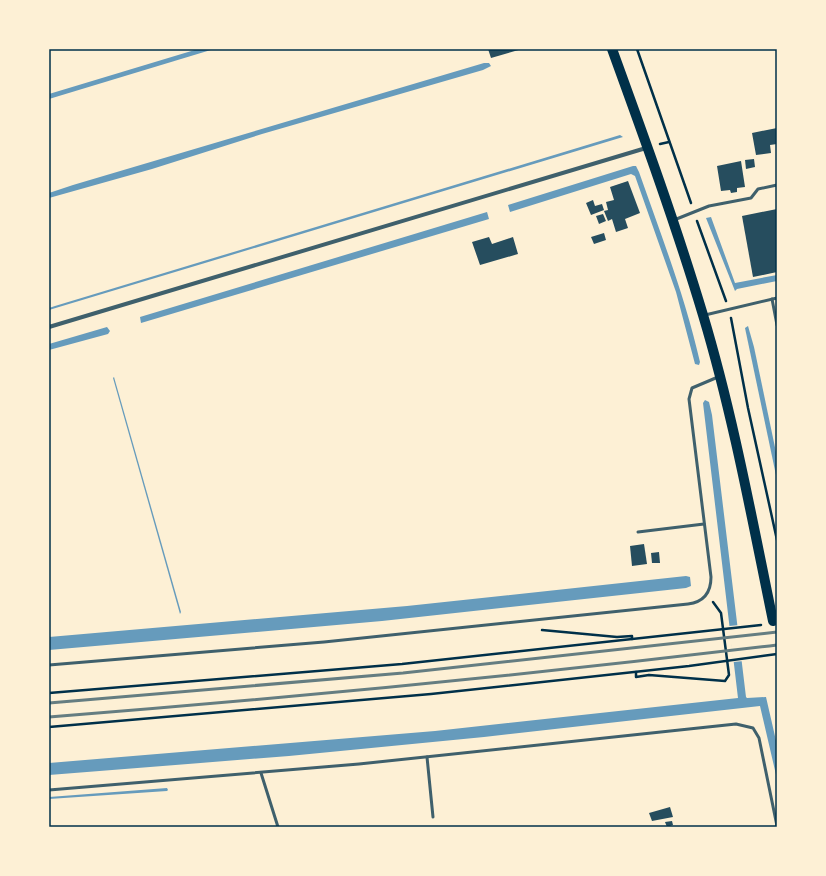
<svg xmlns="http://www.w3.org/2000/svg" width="826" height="876" font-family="'PT Sans',sans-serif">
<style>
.water{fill:#669bbc}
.pier{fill:#fdf0d5}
.building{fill:#264d5e}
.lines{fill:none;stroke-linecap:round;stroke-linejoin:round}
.path{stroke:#003049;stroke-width:2.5}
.service{stroke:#3f606c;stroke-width:3}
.minor{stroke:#3f606c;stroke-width:4}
.primary{stroke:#003049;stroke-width:10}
.rail{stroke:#657d81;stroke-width:3}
.neatline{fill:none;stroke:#003049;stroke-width:1.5}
</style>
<rect width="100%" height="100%" fill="#fdf0d5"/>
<g class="water">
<path d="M 198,49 L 214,49 L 49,99 L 49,94 Z"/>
<path d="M 484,63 L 489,63 L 491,66 L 483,70 L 262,134 L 152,169 L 49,198 L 49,193 L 73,185 Z"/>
<path d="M 620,135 L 623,137 L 49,310 L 49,308 L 55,306 Z"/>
<path d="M 633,166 L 636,166 L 639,172 C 661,235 685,296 700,362 L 699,365 L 695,364 L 676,292 L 635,176 L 631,174 L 510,212 L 508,205 Z"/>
<path d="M 487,212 L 489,219 L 141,323 L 140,317 Z"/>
<path d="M 711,217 L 735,283 L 777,275 L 777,281 L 737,289 L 735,291 L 706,218 Z"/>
<path d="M 748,326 L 754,347 L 777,457 L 777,480 L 745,328 Z"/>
<path d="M 107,327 L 110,331 L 108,334 L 49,350 L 49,344 Z"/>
<path d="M 114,377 L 181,612 L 180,614 L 113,378 Z"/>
<path d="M 705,400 L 709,402 L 712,415 L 746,697 L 747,698 L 766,697 L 777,745 L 777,779 L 760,706 L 484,737 L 289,756 L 49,775 L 49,763 L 435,731 L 738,698 L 703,403 Z"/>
<path d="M 686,576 L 690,577 L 691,586 L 686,588 L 382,621 L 49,650 L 49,637 L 407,606 Z"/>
<path d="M 167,788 L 168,790 L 167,791 L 49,799 L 49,797 Z"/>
</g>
<path class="pier" d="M 740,625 L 744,661 L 733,662 L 729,626 Z"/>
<g class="building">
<path d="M 488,49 L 522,49 L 491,58 Z"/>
<path d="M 777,128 L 777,144 L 770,145 L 771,153 L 756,155 L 752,133 Z"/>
<path d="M 754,159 L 755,167 L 746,169 L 745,160 Z"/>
<path d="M 741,161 L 745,187 L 737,188 L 737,192 L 731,193 L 730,190 L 721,191 L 717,166 Z"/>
<path d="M 628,181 L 640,213 L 625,219 L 628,228 L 616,232 L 612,219 L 608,221 L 604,211 L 608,210 L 606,202 L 614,200 L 610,187 Z"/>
<path d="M 593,200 L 595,206 L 602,204 L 604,210 L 591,215 L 586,203 Z"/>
<path d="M 777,209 L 777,272 L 753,277 L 742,216 Z"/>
<path d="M 603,214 L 606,221 L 599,224 L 596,216 Z"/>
<path d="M 604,233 L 606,240 L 594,244 L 591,237 Z"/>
<path d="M 489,237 L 492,244 L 513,237 L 518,254 L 480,265 L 472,242 Z"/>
<path d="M 644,544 L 647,564 L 632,566 L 630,546 Z"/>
<path d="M 659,552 L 660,563 L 652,563 L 651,553 Z"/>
<path d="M 670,807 L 673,817 L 652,821 L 649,813 Z"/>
<path d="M 672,821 L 673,825 L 667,827 L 665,822 Z"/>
</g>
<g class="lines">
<g class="path">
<path d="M 637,49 L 691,203"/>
<path d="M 660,144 L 669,142"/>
<path d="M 697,221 L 726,301"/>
<path d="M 731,318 L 748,408 L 777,540"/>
<path d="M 542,630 L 617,637 L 632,636 L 632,639"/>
<path d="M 636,672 L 636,677 L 649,675 L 725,681 L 729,675 L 721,613 L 713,602"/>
<path d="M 49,693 L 402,664 L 761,625"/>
<path d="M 49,727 L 431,694 L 689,666 L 777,654"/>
</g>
<g class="service">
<path d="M 674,220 L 709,206 L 751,198 L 758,189 L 777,185"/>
<path d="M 772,299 L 777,325"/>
<path d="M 705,315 L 777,298"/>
<path d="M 638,532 L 704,524"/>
<path d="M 49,665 L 324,642 L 688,604 C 704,602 711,593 711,577 L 689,399 L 692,388 L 718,377"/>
<path d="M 427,757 L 433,817"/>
<path d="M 261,773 L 278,827"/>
<path d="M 49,790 L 359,764 L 736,724 L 753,728 L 759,738 L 777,826"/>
</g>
<path class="minor" d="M 49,327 L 646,148"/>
<path class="primary" d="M 612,49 C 644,137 676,225 703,315 C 733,415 752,519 773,621"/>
<g class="rail">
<path d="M 49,703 L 403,673 L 777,632"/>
<path d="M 49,717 C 292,698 535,674 777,645"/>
</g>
</g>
<rect width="826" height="876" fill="none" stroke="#fdf0d5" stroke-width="100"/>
<rect x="50" y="50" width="726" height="776" class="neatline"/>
</svg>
